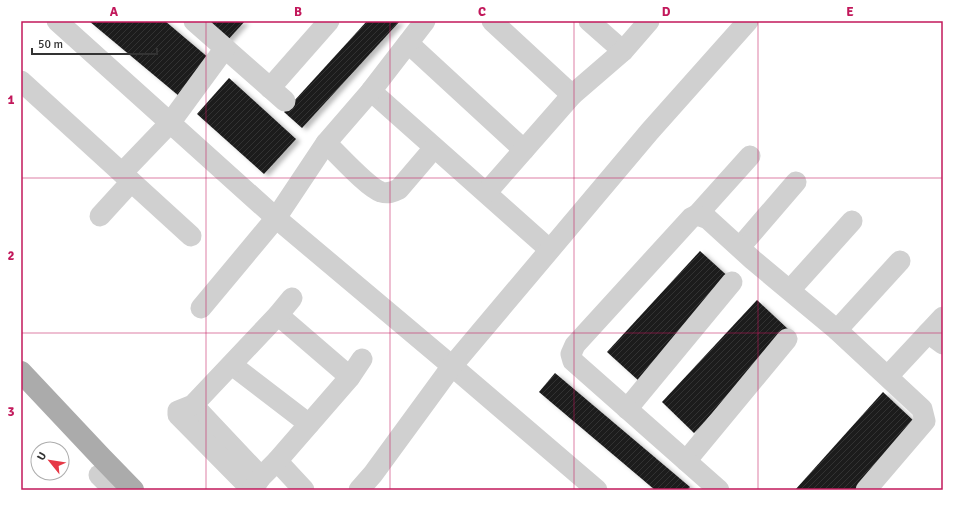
<svg xmlns="http://www.w3.org/2000/svg" width="964" height="511" font-family="Signika,sans-serif">
<style>
.building{fill:url(#building-hatch);filter:url(#shadow)}
.lines{fill:none;stroke-linecap:round;stroke-linejoin:round}
.minor{stroke:#d0d0d0;stroke-width:21}
.major{stroke:#ababab;stroke-width:22}
.grid{fill:none;stroke:#c2185b;stroke-width:1;stroke-opacity:0.55}
.neatline{fill:none;stroke:#c2185b;stroke-width:1.5}
.grid-label{font-size:13px;text-anchor:middle;font-weight:bold;fill:#c2185b}
</style>
<defs>
<pattern id="building-hatch" width="6" height="6" patternUnits="userSpaceOnUse"><rect width="6" height="6" fill="#1a1a1a"/><path d="M-1 1l2-2M0 6l6-6M5 7l2-2" fill="none" stroke="#333"/></pattern>
<filter id="shadow"><feDropShadow dx="4.5" dy="2.5" stdDeviation="2" flood-color="#0004"/></filter>
</defs>
<rect width="100%" height="100%" fill="#fff"/>
<g class="building">
<path d="M 89,21 L 165,21 L 210,59 L 179,96 Z"/>
<path d="M 203,21 L 245,21 L 226,42 Z"/>
<path d="M 367,21 L 400,21 L 302,128 L 284,112 Z"/>
<path d="M 229,78 L 296,139 L 264,174 L 197,114 Z"/>
<path d="M 700,251 L 732,280 L 639,381 L 607,352 Z"/>
<path d="M 757,300 L 789,330 L 694,433 L 662,402 Z"/>
<path d="M 555,373 L 690,487 L 687,490 L 655,490 L 539,392 Z"/>
<path d="M 883,392 L 916,423 L 856,490 L 795,490 Z"/>
</g>
<g class="lines">
<g class="minor">
<path d="M 57,21 L 276,218 L 452,366 L 597,490"/>
<path d="M 194,21 L 285,101"/>
<path d="M 492,21 L 572,95"/>
<path d="M 589,21 L 623,51"/>
<path d="M 408,43 L 524,150"/>
<path d="M 21,81 L 191,236"/>
<path d="M 270,88 L 329,21"/>
<path d="M 371,91 L 549,249"/>
<path d="M 326,143 C 338,154 367,187 381,192 C 388,194 393,192 399,189 L 434,148"/>
<path d="M 122,173 L 170,123 L 225,48"/>
<path d="M 487,192 L 572,95 L 623,51 L 649,21"/>
<path d="M 697,215 L 750,156"/>
<path d="M 100,216 L 131,182"/>
<path d="M 740,247 L 796,182"/>
<path d="M 790,290 L 852,221"/>
<path d="M 201,308 L 276,218 L 326,143 L 371,91 L 425,21"/>
<path d="M 278,315 L 350,377"/>
<path d="M 837,330 L 900,261"/>
<path d="M 928,333 L 943,344"/>
<path d="M 232,365 L 309,424"/>
<path d="M 888,376 L 943,317"/>
<path d="M 193,405 L 261,477"/>
<path d="M 627,409 L 732,282"/>
<path d="M 277,461 L 304,490"/>
<path d="M 686,461 L 787,339"/>
<path d="M 99,475 L 114,490"/>
<path d="M 252,490 L 178,415 L 178,411 L 193,405 L 278,315 L 292,298"/>
<path d="M 252,490 L 261,477 L 277,461 L 350,377 L 362,359"/>
<path d="M 359,490 L 373,474 L 452,366 L 650,131 L 748,21"/>
<path d="M 719,490 L 573,361 L 571,354 L 575,345 L 691,218 L 697,215 L 708,219 L 753,260 L 837,330 L 922,409 L 925,421 L 866,490"/>
</g>
<path class="major" d="M 21,372 L 101,457 L 133,490"/>
</g>
<path class="grid" d="M 206,21 L 206,490M 390,21 L 390,490M 574,21 L 574,490M 758,21 L 758,490M 21,178 L 943,178M 21,333 L 943,333"/>
<rect width="964" height="511" fill="none" stroke="#ffffff" stroke-width="44"/>
<g transform="translate(50 461) rotate(300)"><circle r="19" fill="#ffffff" stroke="#adadad"/>
<path d="M0-3L7 15L0 10L-7 15Z" fill="#e63946"/>
<text y="-6" font-size="11" font-weight="bold" text-anchor="middle" fill="#333333">U</text>
</g>
<path d="M32 48v6h125v-6" fill="none" stroke="#333333" stroke-width="2"/>
<text x="38" y="48" font-size="12" fill="#333333" stroke="#ffffff" stroke-width="3" paint-order="stroke">50 m</text>
<rect x="22" y="22" width="920" height="467" class="neatline"/>
<g class="grid-label">
<text x="114" y="16">A</text>
<text x="298" y="16">B</text>
<text x="482" y="16">C</text>
<text x="666" y="16">D</text>
<text x="850" y="16">E</text>
<text x="11" y="104">1</text>
<text x="11" y="260">2</text>
<text x="11" y="416">3</text>
</g>
</svg>
